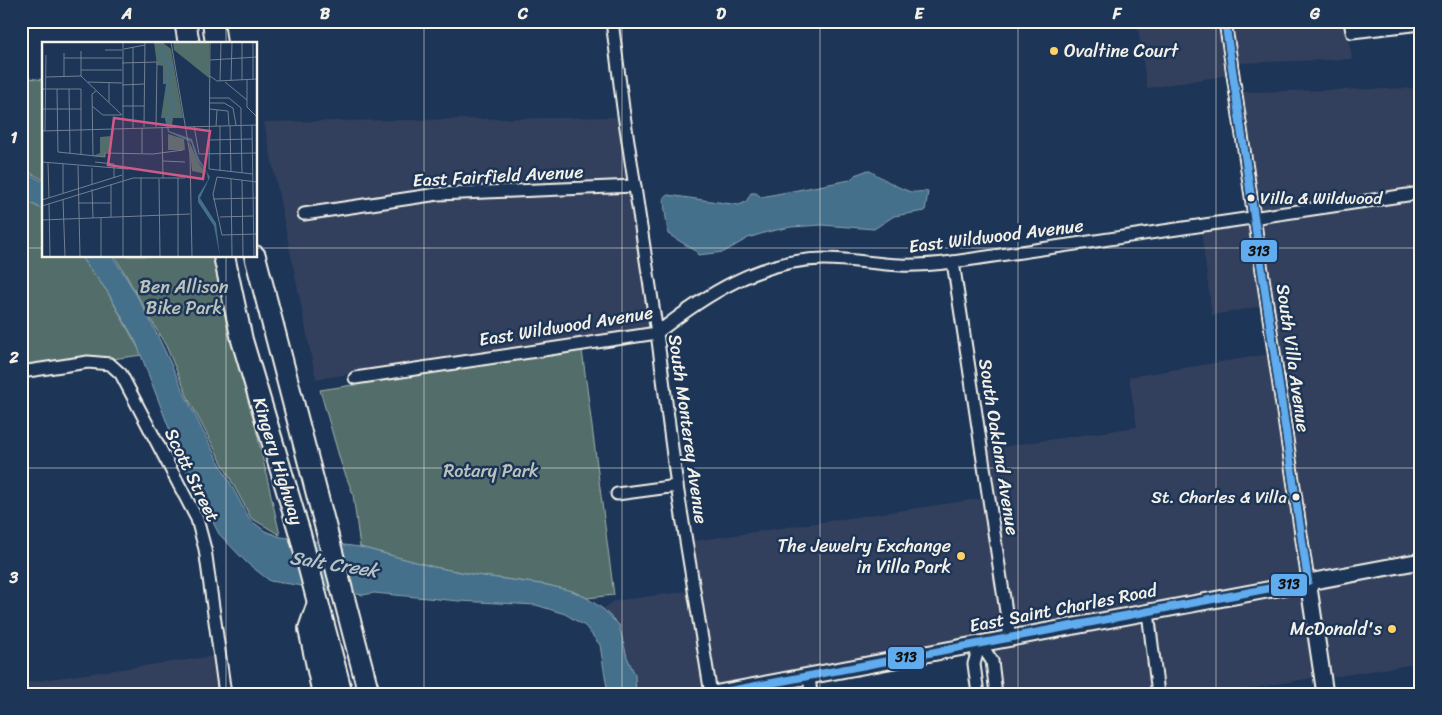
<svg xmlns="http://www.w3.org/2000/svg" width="1442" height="715" font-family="Sriracha,sans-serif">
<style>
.built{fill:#31415d}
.green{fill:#526e6b;stroke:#a3b0aa}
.water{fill:#45708b;stroke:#8ba4b0}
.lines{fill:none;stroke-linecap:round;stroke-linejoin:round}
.street-casing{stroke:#f4f1e8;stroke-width:15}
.secondary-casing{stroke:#f4f1e8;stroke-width:19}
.highway-casing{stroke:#f4f1e8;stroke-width:24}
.street{stroke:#1d3557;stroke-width:11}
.secondary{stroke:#1d3557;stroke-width:15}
.highway{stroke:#1d3557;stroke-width:20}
.bus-1-casing{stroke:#1d3557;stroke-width:11}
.bus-1{stroke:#60acee;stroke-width:8}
.grid{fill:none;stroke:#f4f1e8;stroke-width:1;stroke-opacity:0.55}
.poi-dot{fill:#ffd166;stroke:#1d3557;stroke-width:2}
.bus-dot{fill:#f4f1e8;stroke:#1d3557;stroke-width:2}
.labels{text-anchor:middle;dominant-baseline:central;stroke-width:5;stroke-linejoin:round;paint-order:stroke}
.bus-label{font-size:17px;fill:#f4f1e8;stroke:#1d3557;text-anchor:start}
.poi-label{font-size:18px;fill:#f4f1e8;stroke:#1d3557;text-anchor:end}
.street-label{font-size:18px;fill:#f4f1e8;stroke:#1d3557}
.park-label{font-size:18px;fill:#bbc3bc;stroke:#1d3557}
.water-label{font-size:19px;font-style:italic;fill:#b7c4c7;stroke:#1d3557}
.inset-road{fill:none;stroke:#738091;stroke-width:1}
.view{fill:#d15985;fill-opacity:0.15;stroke:#d15985;stroke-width:2.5}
.inset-edge{fill:none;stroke:#f4f1e8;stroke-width:2.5}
.line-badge{stroke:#1d3557;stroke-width:2}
.pale-badge-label{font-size:14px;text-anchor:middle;font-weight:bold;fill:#111}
.neatline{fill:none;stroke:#f4f1e8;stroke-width:2}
.grid-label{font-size:16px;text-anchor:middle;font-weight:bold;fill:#f4f1e8}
</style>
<rect width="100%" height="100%" fill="#1d3557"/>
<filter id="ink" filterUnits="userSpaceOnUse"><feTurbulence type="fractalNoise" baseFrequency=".02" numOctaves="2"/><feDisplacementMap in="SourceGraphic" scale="10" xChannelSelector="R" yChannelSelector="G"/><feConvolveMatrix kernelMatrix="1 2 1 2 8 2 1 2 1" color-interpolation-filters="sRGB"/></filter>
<g filter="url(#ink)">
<g class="built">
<path d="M 1137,21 L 1222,21 L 1230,75 L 1147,88 Z"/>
<path d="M 1230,21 L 1346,21 L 1352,59 L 1236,63 Z"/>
<path d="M 1421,88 L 1421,189 L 1258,212 L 1241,92 Z"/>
<path d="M 620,117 L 652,330 L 316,379 L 264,122 Z"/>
<path d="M 1421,198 L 1421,556 L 1313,575 L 1259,220 Z"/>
<path d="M 1251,221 L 1262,306 L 1212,315 L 1201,229 Z"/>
<path d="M 1270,354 L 1303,578 L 1013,634 L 986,449 L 1137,427 L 1129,377 Z"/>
<path d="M 985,498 L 1005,634 L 715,688 L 694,541 Z"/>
<path d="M 1421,565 L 1421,663 L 1325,678 L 1312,585 Z"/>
<path d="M 1305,586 L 1317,677 L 1219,694 L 992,694 L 986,648 Z"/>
<path d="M 689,591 L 704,690 L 684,694 L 636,694 L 635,675 L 627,657 L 619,625 L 603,609 L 614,601 Z"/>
<path d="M 215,656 L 220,694 L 21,694 L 21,683 Z"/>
</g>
<g class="green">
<path d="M 21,77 L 44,80 L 44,180 L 21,168 Z"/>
<path d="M 21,198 L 44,210 L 44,256 L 80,256 L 107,291 L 142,355 L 112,359 L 92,356 L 76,357 L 21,367 Z"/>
<path d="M 114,256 L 217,256 L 280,535 L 251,518 L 190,402 L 166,346 L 123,270 Z"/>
<path d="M 582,350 L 614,595 L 587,598 L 572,591 L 547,585 L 476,575 L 434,567 L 360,547 L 353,494 L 341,463 L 320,390 Z"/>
</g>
<g class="water">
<path d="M 21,170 L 44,182 L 44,210 L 21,198 Z"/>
<path d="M 868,170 C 881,177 894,186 908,191 C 915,194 921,190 928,192 L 925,211 L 894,216 L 874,229 L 822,225 L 791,227 L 767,232 L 748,238 L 724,252 L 698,255 L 696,251 L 668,234 L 664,202 L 664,197 L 668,195 L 739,205 L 746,202 L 751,193 L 756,193 L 761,197 L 850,180 L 855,175 Z"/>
<path d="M 80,256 L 112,256 C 144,301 165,352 188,401 C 207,441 229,480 249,519 L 265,531 L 281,537 L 360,547 L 434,567 L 476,575 L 547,585 L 572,591 L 587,598 L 603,609 L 619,625 L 627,657 L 635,675 L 636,694 L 608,694 L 600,645 L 585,626 L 565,614 L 536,605 L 459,601 L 374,593 L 363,595 L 270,581 L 247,563 L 219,534 L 182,462 L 136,342 L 107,291 Z"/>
</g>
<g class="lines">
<defs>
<g id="street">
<path d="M 612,21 L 623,108 L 657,333 L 677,486 L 711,694"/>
<path d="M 1225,21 L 1308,581"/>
<path d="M 1350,21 L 1352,32 L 1421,24"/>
<path d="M 304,214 L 438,194 L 635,186"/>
<path d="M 953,262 L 1010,638"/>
<path d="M 21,372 L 88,362 L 110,364 L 121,374 L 197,519 L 205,549 L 225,694"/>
<path d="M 355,378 L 657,333 C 705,295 761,259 824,259 C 850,259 875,264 900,265 C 918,266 936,264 953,262 L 1421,193"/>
<path d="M 617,494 L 677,486"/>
<path d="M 1148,612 L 1158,694"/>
<path d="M 980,643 L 992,661 L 996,694"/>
<path d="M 809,676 L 811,694"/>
<path d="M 978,694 L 974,664 L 980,643"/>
</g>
<g id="secondary">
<path d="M 1308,581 L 1325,694"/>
<path d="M 713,694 L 1421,561"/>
</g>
<g id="highway">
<path d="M 185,21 L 189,44"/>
<path d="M 213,21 L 216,44"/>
<path d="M 224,256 L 242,340 L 300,534 L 342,694"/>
<path d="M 255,256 L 369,694"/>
<path d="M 318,603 L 309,629 L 323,694"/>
</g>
</defs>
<use href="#street" class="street-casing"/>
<use href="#secondary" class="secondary-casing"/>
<use href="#highway" class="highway-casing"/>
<use href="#street" class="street"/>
<use href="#secondary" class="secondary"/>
<use href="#highway" class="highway"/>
<defs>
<path id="bus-1" d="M 714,694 L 1308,581 L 1225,21"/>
</defs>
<use href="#bus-1" class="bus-1-casing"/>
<use href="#bus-1" class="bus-1"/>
</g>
</g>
<path class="grid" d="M 226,21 L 226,44M 424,21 L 424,694M 622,21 L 622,694M 820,21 L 820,694M 1018,21 L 1018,694M 1216,21 L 1216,694M 21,248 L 44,248M 256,248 L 1421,248M 226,256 L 226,694M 21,468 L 1421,468"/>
<g class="poi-dot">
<circle cx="1054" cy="51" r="5"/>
<circle cx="961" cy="556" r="5"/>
<circle cx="1392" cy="629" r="5"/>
</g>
<g class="bus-dot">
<circle cx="1251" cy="198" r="4.5"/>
<circle cx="1296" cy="497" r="4.5"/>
</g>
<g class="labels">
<g class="bus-label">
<text x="1260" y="198">Villa &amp; Wildwood</text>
<text x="1287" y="497" text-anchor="end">St. Charles &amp; Villa</text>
</g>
<g class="poi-label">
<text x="1064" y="51" text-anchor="start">Ovaltine Court</text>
<text x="951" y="546">The Jewelry Exchange<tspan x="951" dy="21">in Villa Park</tspan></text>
<text x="1382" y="629">McDonald's</text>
</g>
<g class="street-label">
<text transform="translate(498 176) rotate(-3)">East Fairfield Avenue</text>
<text transform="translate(996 236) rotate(-7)">East Wildwood Avenue</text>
<text transform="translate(566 326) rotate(-9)">East Wildwood Avenue</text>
<text transform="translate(1293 358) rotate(82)">South Villa Avenue</text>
<text transform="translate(688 429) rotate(82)">South Monterey Avenue</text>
<text transform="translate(999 447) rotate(81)">South Oakland Avenue</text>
<text transform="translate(278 461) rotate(73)">Kingery Highway</text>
<text transform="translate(192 475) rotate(64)">Scott Street</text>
<text transform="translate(1063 608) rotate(-11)">East Saint Charles Road</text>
</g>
<g class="park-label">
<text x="184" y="287">Ben Allison<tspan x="184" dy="21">Bike Park</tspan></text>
<text x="491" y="471">Rotary Park</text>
</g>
<g class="water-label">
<text transform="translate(334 564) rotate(9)">Salt Creek</text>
</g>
</g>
<g transform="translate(42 42)">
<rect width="215" height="215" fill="#1d3557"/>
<path d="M 112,0 L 120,0 L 129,7 L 141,76 L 131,76 L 130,83 L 125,83 L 123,76 L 119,76 L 124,42 L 121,42 L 121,24 L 115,23 ZM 131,0 L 167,0 L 167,36 L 132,8 ZM 126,92 L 142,97 L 143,108 L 126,108 ZM 69,94 L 69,110 L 63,111 L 63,115 L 51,114 L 58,111 L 58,95 ZM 147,99 L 157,121 L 164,132 L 150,129 Z" fill="#526e6b"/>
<path d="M 114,0 L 123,7 L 123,12 L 116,15 L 127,19 L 131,24 L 126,39 L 133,68 L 126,78 L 127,89 L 150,97 L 157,117 L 168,135 L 158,156 L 174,181 L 178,215 L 172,184 L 156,160 L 156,154 L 166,138 L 165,131 L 155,118 L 149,100 L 126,90 L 123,77 L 131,69 L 123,38 L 128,24 L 115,15 L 122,9 Z" fill="#45708b"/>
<path class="inset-road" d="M 81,0 L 81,215M 129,0 L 148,112 L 150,215M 168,0 L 167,127 L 211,132M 82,7 L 103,3M 63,8 L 80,8M 22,16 L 80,16M 168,18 L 215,15M 80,21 L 115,20 L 114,85M 39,28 L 80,28M 39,34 L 39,9M 168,34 L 175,39 L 215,37M 4,35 L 39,34 L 80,73M 22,35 L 22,11M 200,38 L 200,0M 205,38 L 205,65 L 215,75M 211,38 L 211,0M 178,39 L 179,0M 189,39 L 190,0M 46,40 L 80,41M 183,40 L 205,58M 80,43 L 102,42M 0,47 L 39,47 L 39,112M 15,47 L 16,110 L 63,115 L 63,111 L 111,112 L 141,108M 27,47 L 28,111M 168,56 L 187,56 L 199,66 L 199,83M 67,60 L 67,41M 167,61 L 182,61 L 191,66 L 194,83M 50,64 L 61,73 L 79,73M 80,64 L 102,64M 0,67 L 39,67M 167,67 L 186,69 L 187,83M 199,83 L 200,131M 210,83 L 212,215M 152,84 L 157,112 L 215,111M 174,84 L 175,68M 178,84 L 178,129M 188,84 L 189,130M 102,85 L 103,0M 120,85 L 121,136M 91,86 L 91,5M 100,86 L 100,111M 0,89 L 215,83M 3,89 L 4,13M 167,98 L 210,97M 51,114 L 50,52 L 54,49M 121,119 L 143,120M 0,120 L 86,127M 53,120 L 72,122 L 72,136M 6,121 L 7,156M 21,122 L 21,151M 36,124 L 38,215M 50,126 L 50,142M 99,135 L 99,215M 136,136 L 136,215M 117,137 L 118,215M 189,137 L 190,214M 200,138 L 201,215M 215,140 L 175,135 L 171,152 L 180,193 L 215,192M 69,142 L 69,175M 50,147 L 51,176M 21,157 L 23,215M 171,157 L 215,156M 0,158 L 80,133M 7,161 L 8,215M 36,161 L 69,161M 0,164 L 91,136 L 143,136M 178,175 L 211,174M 59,176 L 59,215M 0,178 L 148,172"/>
<path class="view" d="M 72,76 L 168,89 L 161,137 L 66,123 Z"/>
<rect width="215" height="215" class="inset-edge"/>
</g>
<g class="line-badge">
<rect x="1240" y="239" width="38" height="24" rx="5" fill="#60acee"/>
<rect x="1270" y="573" width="38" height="24" rx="5" fill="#60acee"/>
<rect x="887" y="646" width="38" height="24" rx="5" fill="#60acee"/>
</g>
<g class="pale-badge-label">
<text x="1259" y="256">313</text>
<text x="1289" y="589">313</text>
<text x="906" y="662">313</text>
</g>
<rect width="1442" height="715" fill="none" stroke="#1d3557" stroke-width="55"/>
<rect x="28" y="28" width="1386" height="660" class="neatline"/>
<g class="grid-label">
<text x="127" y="19">A</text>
<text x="325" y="19">B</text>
<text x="523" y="19">C</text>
<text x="721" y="19">D</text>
<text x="919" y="19">E</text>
<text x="1117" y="19">F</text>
<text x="1315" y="19">G</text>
<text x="14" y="143">1</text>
<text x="14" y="363">2</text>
<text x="14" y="583">3</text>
</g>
</svg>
